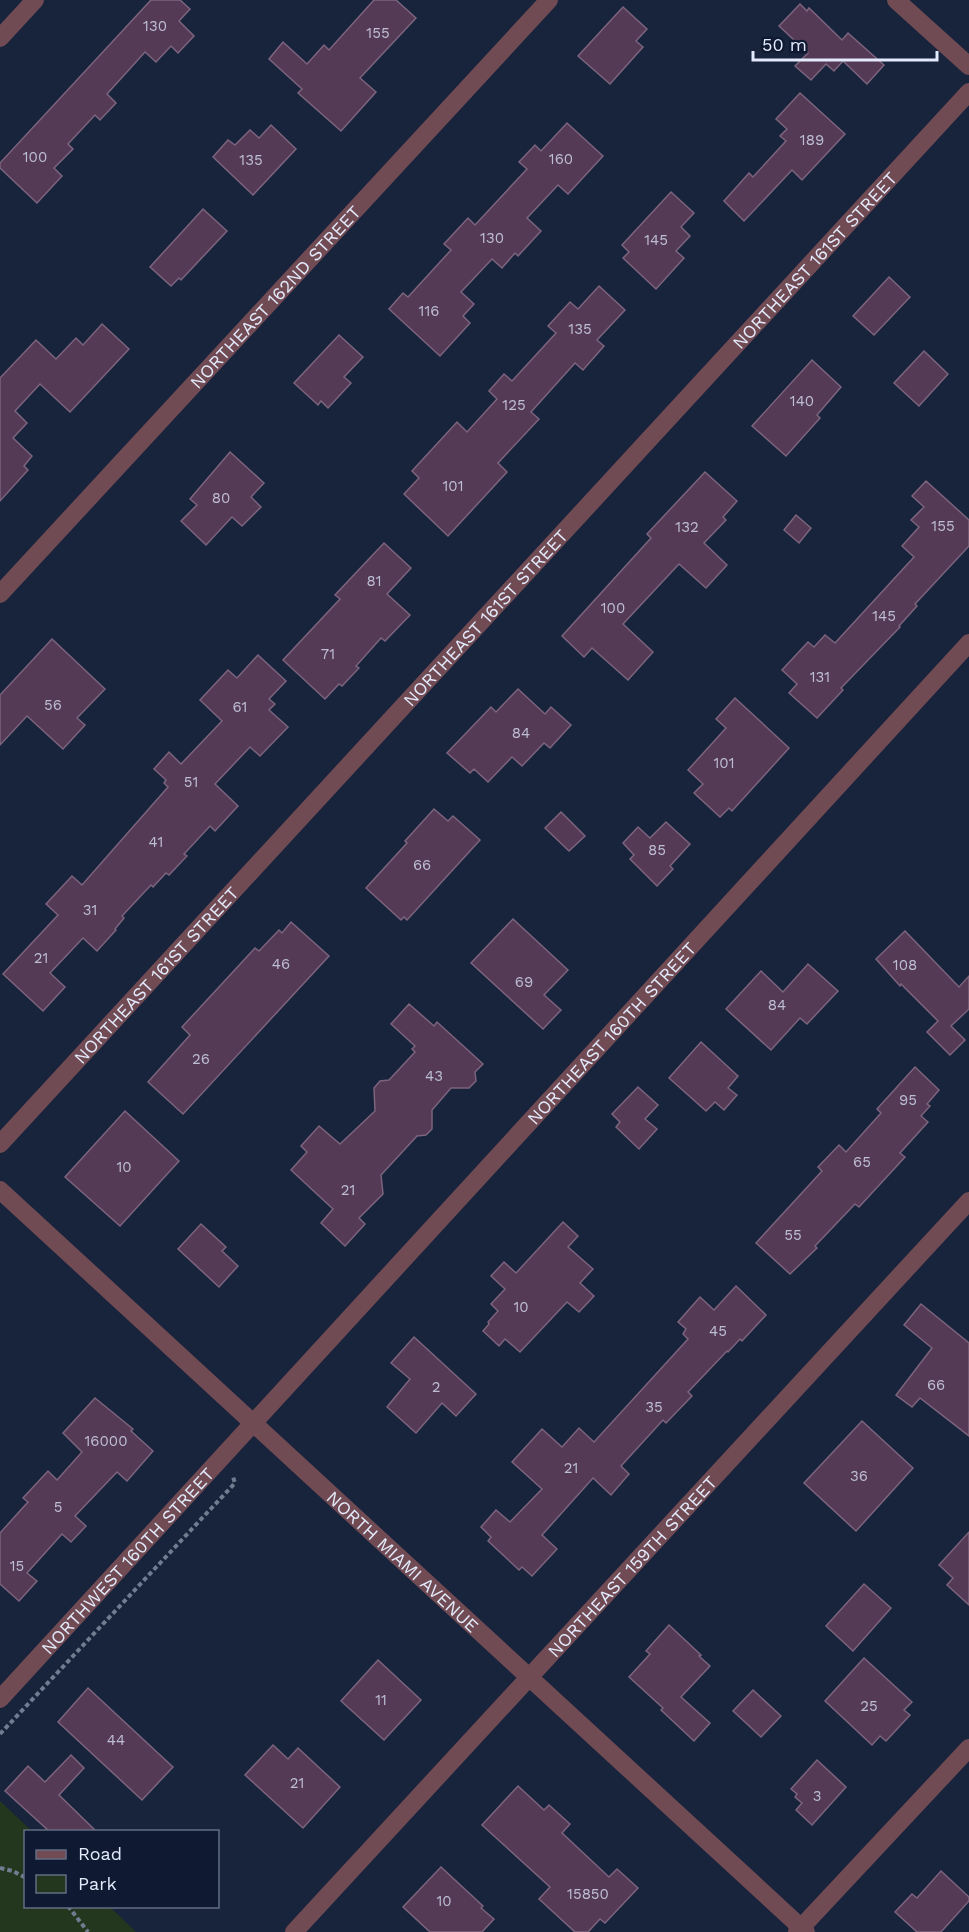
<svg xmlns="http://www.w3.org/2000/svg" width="969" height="1932" font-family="'Work Sans',sans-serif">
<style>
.green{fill:#23371f}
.building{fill:#543a55;stroke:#7c647e;stroke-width:1.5}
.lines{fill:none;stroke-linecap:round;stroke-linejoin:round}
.path{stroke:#727c91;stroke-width:4;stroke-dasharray:4.5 3;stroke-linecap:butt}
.minor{stroke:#714b54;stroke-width:18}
.tertiary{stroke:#714b54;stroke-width:18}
.labels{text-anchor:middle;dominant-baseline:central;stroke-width:5;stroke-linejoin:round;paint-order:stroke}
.number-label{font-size:15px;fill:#bebed2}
.street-label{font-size:18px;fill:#e2eafb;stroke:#0f1931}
</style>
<rect width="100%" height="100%" fill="#18233c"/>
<path class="green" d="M 0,1801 L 32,1831 L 26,1832 L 26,1906 L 110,1907 L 136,1932 L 0,1932 Z"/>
<g class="building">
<path d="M 151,0 L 180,0 L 190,9 L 179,21 L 194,36 L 178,53 L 171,46 L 156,62 L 145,52 L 107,94 L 116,103 L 100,120 L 95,115 L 68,144 L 73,149 L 54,168 L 62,176 L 37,203 L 0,168 L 0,163 Z"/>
<path d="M 374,0 L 396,0 L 416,18 L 360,78 L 376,92 L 341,131 L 298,93 L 302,89 L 269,59 L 283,42 L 307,64 L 324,45 L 329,50 Z"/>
<path d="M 800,4 L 807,11 L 809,8 L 842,40 L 848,33 L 884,65 L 867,84 L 843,61 L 834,71 L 826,64 L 811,80 L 795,66 L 808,53 L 779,26 Z"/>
<path d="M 623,7 L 647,29 L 636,41 L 643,47 L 610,84 L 578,56 Z"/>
<path d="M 800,93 L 845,134 L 802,180 L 792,170 L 744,221 L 724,201 L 749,173 L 753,177 L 786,141 L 780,136 L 787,129 L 776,119 Z"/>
<path d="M 567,123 L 603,156 L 568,194 L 558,185 L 527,218 L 541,231 L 518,256 L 515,253 L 502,268 L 492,259 L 461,292 L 474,304 L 463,316 L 470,323 L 440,356 L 389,309 L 403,293 L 408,297 L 451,250 L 444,244 L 468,218 L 475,225 L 527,169 L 519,162 L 535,145 L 541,151 Z"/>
<path d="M 271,125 L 296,149 L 253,195 L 213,157 L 228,140 L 235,145 L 250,130 L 259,138 Z"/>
<path d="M 671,192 L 694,213 L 681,227 L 690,236 L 676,251 L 684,258 L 656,289 L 623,258 L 629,252 L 622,245 Z"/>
<path d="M 203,209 L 227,231 L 181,280 L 179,278 L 171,286 L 150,267 Z"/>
<path d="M 889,277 L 910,297 L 874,335 L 853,316 Z"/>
<path d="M 599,286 L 625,310 L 597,340 L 604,346 L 583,370 L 575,363 L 531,412 L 539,419 L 498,463 L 507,472 L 448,536 L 404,494 L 419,478 L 412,471 L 457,422 L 467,432 L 497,399 L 489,391 L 504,374 L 512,381 L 556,333 L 548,326 L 570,302 L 578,309 Z"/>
<path d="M 102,324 L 129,349 L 70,412 L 40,384 L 15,411 L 27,423 L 13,438 L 32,456 L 24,466 L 28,470 L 0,501 L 0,378 L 36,340 L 56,359 L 76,338 L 83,345 Z"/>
<path d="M 339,335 L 363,357 L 344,377 L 351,383 L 328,408 L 321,401 L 318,405 L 294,383 Z"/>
<path d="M 924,351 L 948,374 L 919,406 L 894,383 Z"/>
<path d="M 812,360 L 841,387 L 817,415 L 820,418 L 786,456 L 752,426 Z"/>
<path d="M 230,452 L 264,483 L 251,497 L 261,507 L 242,526 L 232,517 L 206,545 L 181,521 L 197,505 L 190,499 Z"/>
<path d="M 705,472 L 737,501 L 723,517 L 726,520 L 704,543 L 727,565 L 706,588 L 679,564 L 623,624 L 653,652 L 628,680 L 592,648 L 584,657 L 562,636 L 651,538 L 647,534 Z"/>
<path d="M 926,481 L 969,520 L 969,546 L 915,604 L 917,606 L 899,626 L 900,627 L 841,688 L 843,690 L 817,718 L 789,693 L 797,684 L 782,670 L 808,642 L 814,647 L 825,635 L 835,643 L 914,557 L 902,546 L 919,527 L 911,520 L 924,507 L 912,496 Z"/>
<path d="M 796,515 L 811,528 L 799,543 L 784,530 Z"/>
<path d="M 384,543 L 411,568 L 387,594 L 410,615 L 385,641 L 381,638 L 356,666 L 359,668 L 342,686 L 339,684 L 325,699 L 283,660 L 340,599 L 335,595 Z"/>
<path d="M 52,639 L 105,689 L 77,718 L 85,725 L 63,749 L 27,716 L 0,745 L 0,695 Z"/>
<path d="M 258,655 L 286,681 L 269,699 L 275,704 L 269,710 L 288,727 L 260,756 L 250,747 L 215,784 L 238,806 L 215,831 L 210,826 L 184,854 L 187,856 L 169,875 L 166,873 L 153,887 L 151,885 L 122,916 L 124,918 L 115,929 L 116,930 L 97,951 L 83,938 L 50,973 L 65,987 L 43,1011 L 3,974 L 58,915 L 46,904 L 72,876 L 82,885 L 168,787 L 164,783 L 166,780 L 154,769 L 169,752 L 181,764 L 222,721 L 200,700 L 228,670 L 237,678 Z"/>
<path d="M 518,689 L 545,714 L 551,707 L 571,725 L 550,748 L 544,743 L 522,766 L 512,757 L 488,782 L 474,769 L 470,773 L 447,753 L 491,707 L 496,712 Z"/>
<path d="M 735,698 L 789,748 L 732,811 L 729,808 L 720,817 L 694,793 L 703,784 L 688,770 L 726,728 L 716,719 Z"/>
<path d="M 434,809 L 448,821 L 453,816 L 480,840 L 407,920 L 404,917 L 401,920 L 366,888 L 407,843 L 405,841 Z"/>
<path d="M 561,812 L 585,836 L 569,851 L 545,828 Z"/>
<path d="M 666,822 L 690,844 L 670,866 L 673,869 L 657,886 L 630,859 L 634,855 L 623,843 L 638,827 L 650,838 Z"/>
<path d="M 513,919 L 568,970 L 544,995 L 561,1010 L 543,1029 L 471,963 Z"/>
<path d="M 291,922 L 329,956 L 183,1114 L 148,1082 L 190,1035 L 182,1027 L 255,948 L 259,951 L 279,930 L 282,933 Z"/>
<path d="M 905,931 L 959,987 L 969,976 L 969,1009 L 951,1026 L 965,1040 L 950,1055 L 927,1032 L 938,1021 L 901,984 L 900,986 L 876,959 Z"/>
<path d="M 808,964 L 838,991 L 807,1024 L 800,1018 L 771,1050 L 726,1009 L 761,971 L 783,992 Z"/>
<path d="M 409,1004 L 434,1026 L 437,1022 L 483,1064 L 475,1072 L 476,1081 L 469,1088 L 451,1088 L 432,1110 L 432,1129 L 426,1135 L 417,1136 L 381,1175 L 383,1194 L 359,1218 L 365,1224 L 345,1246 L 321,1223 L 333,1209 L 291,1170 L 307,1152 L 301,1146 L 319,1126 L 340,1144 L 375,1111 L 374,1088 L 380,1081 L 389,1080 L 415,1052 L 412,1049 L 415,1046 L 391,1024 Z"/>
<path d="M 701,1042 L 738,1076 L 728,1088 L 737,1095 L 724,1110 L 715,1102 L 706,1111 L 669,1078 Z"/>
<path d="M 915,1067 L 939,1090 L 927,1104 L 930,1106 L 921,1116 L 928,1122 L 900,1153 L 905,1157 L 859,1207 L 855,1204 L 815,1246 L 817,1248 L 790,1274 L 756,1243 L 822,1171 L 818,1167 L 839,1145 L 846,1152 L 881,1113 L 877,1109 Z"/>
<path d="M 638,1087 L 658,1105 L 645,1119 L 657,1129 L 639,1149 L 616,1127 L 620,1122 L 612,1114 Z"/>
<path d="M 125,1111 L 179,1161 L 120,1226 L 65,1177 Z"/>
<path d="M 563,1222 L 578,1236 L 568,1247 L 593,1269 L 580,1283 L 594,1296 L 579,1312 L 567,1302 L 520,1352 L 505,1339 L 499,1346 L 483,1331 L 489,1324 L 488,1322 L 498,1311 L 491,1304 L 505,1289 L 491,1276 L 504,1262 L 516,1273 Z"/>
<path d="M 201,1224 L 226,1247 L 222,1251 L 238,1266 L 219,1287 L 178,1249 Z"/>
<path d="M 736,1286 L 766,1315 L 742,1341 L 740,1339 L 728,1352 L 727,1351 L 688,1392 L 692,1396 L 666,1423 L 663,1420 L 621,1466 L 629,1474 L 611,1495 L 593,1478 L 542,1535 L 557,1549 L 532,1576 L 522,1567 L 519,1570 L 488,1541 L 491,1537 L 481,1527 L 496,1510 L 510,1522 L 542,1489 L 512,1462 L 542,1429 L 562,1447 L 579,1428 L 594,1442 L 688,1339 L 683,1334 L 686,1329 L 678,1322 L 700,1297 L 714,1310 Z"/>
<path d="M 921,1304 L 969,1343 L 969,1436 L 920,1398 L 912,1407 L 896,1395 L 932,1348 L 904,1325 Z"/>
<path d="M 414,1337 L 476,1394 L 456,1416 L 442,1403 L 416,1433 L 387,1407 L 410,1379 L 391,1363 Z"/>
<path d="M 95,1398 L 133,1429 L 131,1431 L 153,1451 L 127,1481 L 117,1472 L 75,1516 L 86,1526 L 71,1542 L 62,1534 L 27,1573 L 37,1581 L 19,1601 L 0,1584 L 0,1533 L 28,1502 L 23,1498 L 48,1471 L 57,1480 L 82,1452 L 63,1433 Z"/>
<path d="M 862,1421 L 913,1468 L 856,1531 L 804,1483 Z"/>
<path d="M 969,1532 L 969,1605 L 947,1585 L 953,1578 L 939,1565 Z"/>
<path d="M 864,1584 L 891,1608 L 853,1651 L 826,1626 Z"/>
<path d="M 669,1625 L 701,1655 L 699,1656 L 710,1666 L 681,1697 L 710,1723 L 694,1741 L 661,1710 L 663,1708 L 629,1677 L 650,1654 L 646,1651 Z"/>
<path d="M 864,1658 L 912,1702 L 904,1710 L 910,1715 L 886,1741 L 880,1736 L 872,1745 L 825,1701 Z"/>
<path d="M 378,1660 L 421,1700 L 384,1740 L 341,1701 Z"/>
<path d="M 88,1688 L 173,1767 L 142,1800 L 58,1722 Z"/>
<path d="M 753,1690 L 781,1716 L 761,1737 L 733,1711 Z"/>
<path d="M 273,1745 L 288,1759 L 298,1748 L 340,1787 L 303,1828 L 245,1775 Z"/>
<path d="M 71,1755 L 84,1768 L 59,1795 L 97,1832 L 50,1832 L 5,1791 L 28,1766 L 45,1782 Z"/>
<path d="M 817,1760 L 846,1787 L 812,1825 L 796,1810 L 802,1803 L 795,1797 L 797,1794 L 791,1789 Z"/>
<path d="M 518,1786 L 544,1810 L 549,1805 L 570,1824 L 562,1833 L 609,1877 L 617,1869 L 638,1888 L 605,1923 L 600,1919 L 588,1932 L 575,1932 L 539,1899 L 550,1887 L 482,1825 Z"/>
<path d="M 441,1867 L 483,1906 L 481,1908 L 494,1919 L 482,1932 L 430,1932 L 403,1907 Z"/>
<path d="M 941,1871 L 969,1897 L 969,1901 L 941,1932 L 917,1932 L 895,1912 L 912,1894 L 917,1898 Z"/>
</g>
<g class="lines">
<g class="path">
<path d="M 0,1734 L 235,1483 L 233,1477"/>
<path d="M 0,1868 L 13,1871 L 26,1878"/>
<path d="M 68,1906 L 88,1932"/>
</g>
<g class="minor">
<path d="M 0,38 L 35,0"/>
<path id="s1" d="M 0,594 L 549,0"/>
<path id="s2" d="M 0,1144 L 969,92"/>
<path id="s3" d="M 0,1699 L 969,643"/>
<path d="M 797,1932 L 969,1748"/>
</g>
<g class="tertiary">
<path d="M 896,0 L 969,66"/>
<path id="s4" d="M 0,1190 L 806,1932"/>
<path id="s5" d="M 294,1932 L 969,1201"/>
</g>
</g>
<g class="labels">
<g class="number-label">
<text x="155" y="26">130</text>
<text x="378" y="33">155</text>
<text x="812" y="140">189</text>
<text x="35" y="157">100</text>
<text x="561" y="159">160</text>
<text x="251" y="160">135</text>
<text x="492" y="238">130</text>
<text x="656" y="240">145</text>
<text x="429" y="311">116</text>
<text x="580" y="329">135</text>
<text x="802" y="401">140</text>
<text x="514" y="405">125</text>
<text x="453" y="486">101</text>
<text x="221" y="498">80</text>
<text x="943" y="526">155</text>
<text x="687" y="527">132</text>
<text x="374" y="581">81</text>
<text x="613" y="608">100</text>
<text x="884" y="616">145</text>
<text x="328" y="654">71</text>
<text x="820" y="677">131</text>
<text x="53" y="705">56</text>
<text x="240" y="707">61</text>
<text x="521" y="733">84</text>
<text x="724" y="763">101</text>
<text x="191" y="782">51</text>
<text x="156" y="842">41</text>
<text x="657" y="850">85</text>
<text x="422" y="865">66</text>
<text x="90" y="910">31</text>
<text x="41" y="958">21</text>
<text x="281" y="964">46</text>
<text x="905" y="965">108</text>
<text x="524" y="982">69</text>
<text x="777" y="1005">84</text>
<text x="201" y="1059">26</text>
<text x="434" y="1076">43</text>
<text x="908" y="1100">95</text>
<text x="862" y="1162">65</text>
<text x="124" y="1167">10</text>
<text x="348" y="1190">21</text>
<text x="793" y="1235">55</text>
<text x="521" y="1307">10</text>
<text x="718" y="1331">45</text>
<text x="936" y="1385">66</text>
<text x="436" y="1387">2</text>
<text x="654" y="1407">35</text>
<text x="106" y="1441">16000</text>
<text x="571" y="1468">21</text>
<text x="859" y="1476">36</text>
<text x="58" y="1507">5</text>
<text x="17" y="1566">15</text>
<text x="381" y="1700">11</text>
<text x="869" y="1706">25</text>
<text x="116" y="1740">44</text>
<text x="297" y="1783">21</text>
<text x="817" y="1796">3</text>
<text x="588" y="1894">15850</text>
<text x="444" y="1901">10</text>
</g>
<g class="street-label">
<text stroke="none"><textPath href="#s2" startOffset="1202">NORTHEAST 161ST STREET</textPath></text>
<text stroke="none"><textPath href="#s1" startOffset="405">NORTHEAST 162ND STREET</textPath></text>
<text stroke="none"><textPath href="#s2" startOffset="716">NORTHEAST 161ST STREET</textPath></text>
<text stroke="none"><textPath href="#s2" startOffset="230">NORTHEAST 161ST STREET</textPath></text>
<text stroke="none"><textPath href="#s3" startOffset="904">NORTHEAST 160TH STREET</textPath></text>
<text stroke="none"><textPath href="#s3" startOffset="188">NORTHWEST 160TH STREET</textPath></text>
<text stroke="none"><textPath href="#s4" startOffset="548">NORTH MIAMI AVENUE</textPath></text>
<text stroke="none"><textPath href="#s5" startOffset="498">NORTHEAST 159TH STREET</textPath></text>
</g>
</g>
<rect x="24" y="1830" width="195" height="78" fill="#0f1931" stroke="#636d82" stroke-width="1.5"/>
<rect x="36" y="1850" width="30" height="9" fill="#714b54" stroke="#636d82" stroke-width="1.5"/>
<text x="78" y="1860" font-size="18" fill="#e2eafb">Road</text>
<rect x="36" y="1875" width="30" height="18" fill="#23371f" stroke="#636d82" stroke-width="1.5"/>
<text x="78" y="1890" font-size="18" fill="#e2eafb">Park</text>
<path d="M753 51v9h184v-9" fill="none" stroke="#e2eafb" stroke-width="3"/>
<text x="762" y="51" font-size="18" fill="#e2eafb" stroke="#0f1931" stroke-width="4.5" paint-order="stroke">50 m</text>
</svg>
